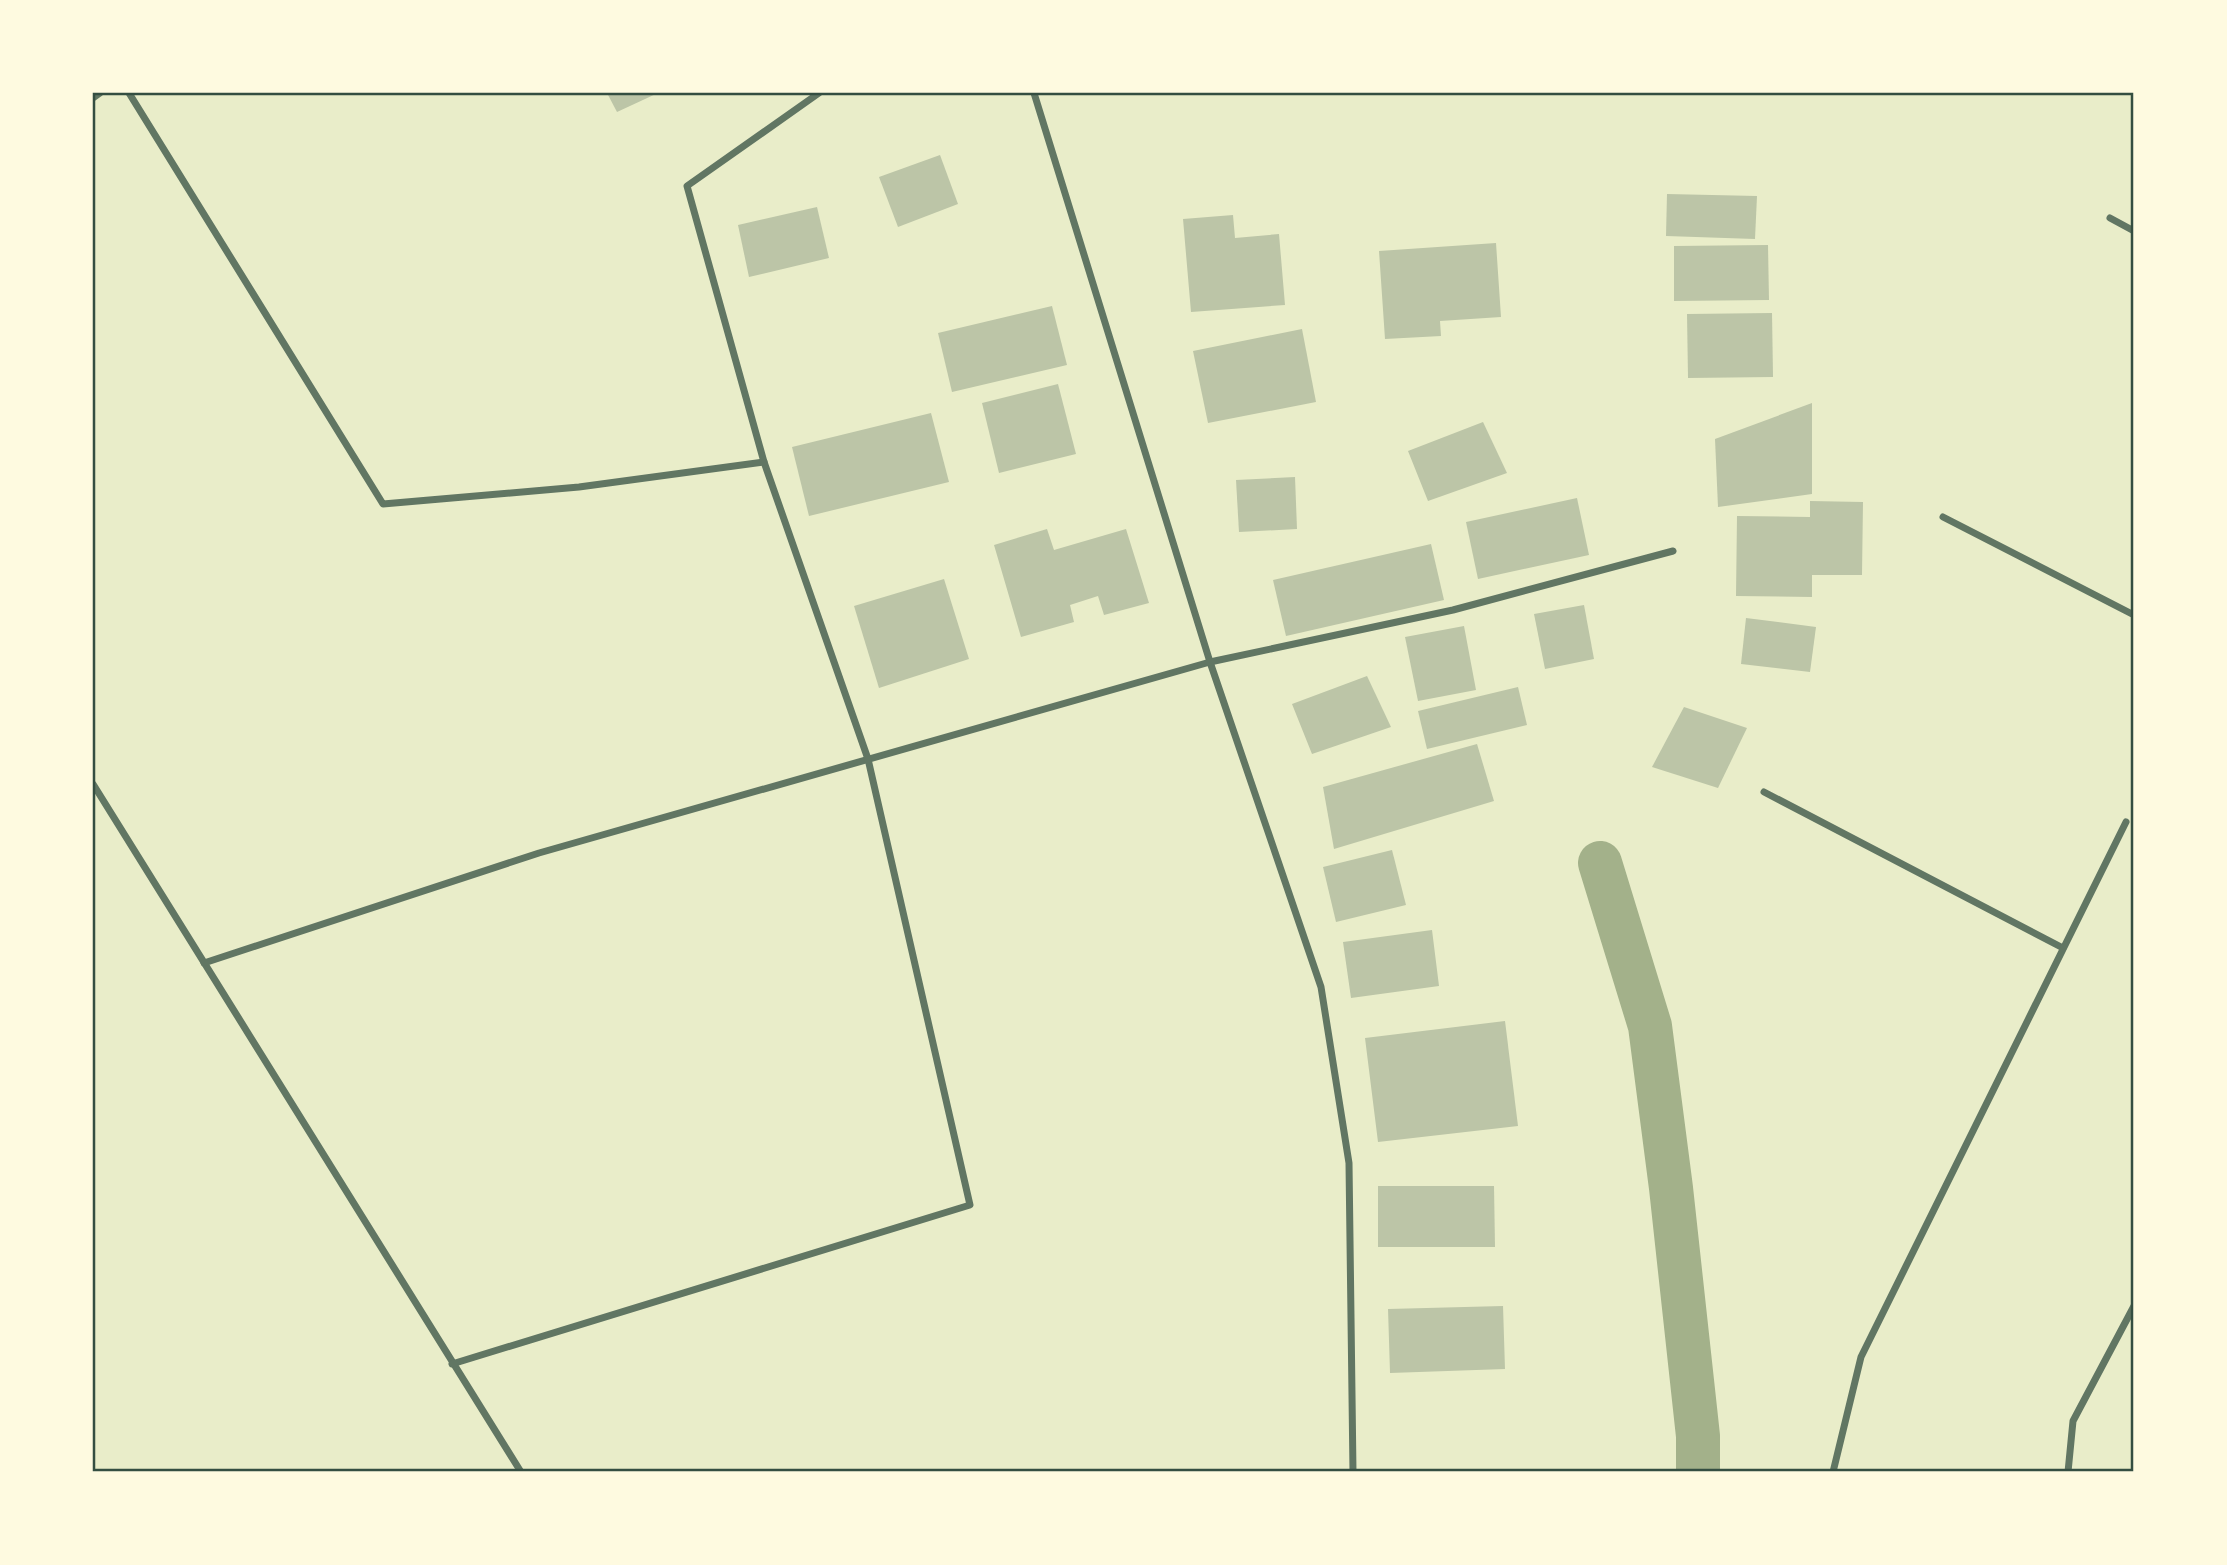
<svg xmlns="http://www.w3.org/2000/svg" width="2227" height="1565" font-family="'Roboto Serif',serif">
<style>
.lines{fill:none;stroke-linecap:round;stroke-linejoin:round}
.canal{stroke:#a3b18a;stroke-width:44}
.building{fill:#bcc5a7}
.minor{stroke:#617663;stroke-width:7}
.neatline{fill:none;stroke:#344e41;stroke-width:2.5}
</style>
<rect width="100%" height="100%" fill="#e9edc9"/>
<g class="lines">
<path class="canal" d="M 1600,863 L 1650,1026 L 1671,1188 L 1698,1436 L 1698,1472"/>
</g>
<g class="building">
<path d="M 607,93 L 658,93 L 617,112 Z"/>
<path d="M 940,155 L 958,204 L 898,227 L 879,177 Z"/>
<path d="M 1667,194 L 1757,196 L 1755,239 L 1666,236 Z"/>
<path d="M 817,207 L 829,258 L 749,277 L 738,225 Z"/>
<path d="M 1233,215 L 1235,238 L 1279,234 L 1285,305 L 1191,312 L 1183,219 Z"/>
<path d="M 1496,243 L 1501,317 L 1440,321 L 1441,336 L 1385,339 L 1379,251 Z"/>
<path d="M 1768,245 L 1769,300 L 1674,301 L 1674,246 Z"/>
<path d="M 1052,306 L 1067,365 L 952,392 L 938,333 Z"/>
<path d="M 1772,313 L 1773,377 L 1688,378 L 1687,314 Z"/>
<path d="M 1302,329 L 1316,402 L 1208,423 L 1193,351 Z"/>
<path d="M 1058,384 L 1076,454 L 999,473 L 982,403 Z"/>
<path d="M 1812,403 L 1812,494 L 1718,507 L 1715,439 Z"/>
<path d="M 931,413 L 949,482 L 809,516 L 792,447 Z"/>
<path d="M 1483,422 L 1507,473 L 1428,501 L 1408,451 Z"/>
<path d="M 1295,477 L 1297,529 L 1239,532 L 1236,480 Z"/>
<path d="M 1577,498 L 1589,555 L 1478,579 L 1466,522 Z"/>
<path d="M 1810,501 L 1863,502 L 1862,575 L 1812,575 L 1812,597 L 1736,596 L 1737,516 L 1810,517 Z"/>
<path d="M 1047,529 L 1054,550 L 1126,529 L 1149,603 L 1104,615 L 1098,596 L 1070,605 L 1074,622 L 1021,637 L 994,545 Z"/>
<path d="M 1431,544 L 1444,600 L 1286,636 L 1273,580 Z"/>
<path d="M 944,579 L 969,659 L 879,688 L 854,606 Z"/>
<path d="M 1584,605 L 1594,659 L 1545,669 L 1534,614 Z"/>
<path d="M 1746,618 L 1816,627 L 1810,672 L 1741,664 Z"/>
<path d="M 1464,626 L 1476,690 L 1418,701 L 1405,637 Z"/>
<path d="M 1367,676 L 1391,727 L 1312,754 L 1292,704 Z"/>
<path d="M 1518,687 L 1527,725 L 1427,749 L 1418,711 Z"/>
<path d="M 1684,707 L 1747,728 L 1718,788 L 1652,767 Z"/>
<path d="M 1477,744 L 1494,801 L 1334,849 L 1323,787 Z"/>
<path d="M 1392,850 L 1406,905 L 1336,922 L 1323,867 Z"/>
<path d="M 1432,930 L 1439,986 L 1351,998 L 1343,942 Z"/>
<path d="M 1505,1021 L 1518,1126 L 1378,1142 L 1365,1038 Z"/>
<path d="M 1378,1186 L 1494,1186 L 1495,1247 L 1378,1247 Z"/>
<path d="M 1503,1306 L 1505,1369 L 1390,1373 L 1388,1309 Z"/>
</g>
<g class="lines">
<g class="minor">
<path d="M 129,93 L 383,504 L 579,487 L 764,462"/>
<path d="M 1034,93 L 1210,662 L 1321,987 L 1349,1163 L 1353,1472"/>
<path d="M 93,98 L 100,93"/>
<path d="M 2110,218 L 2134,231"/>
<path d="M 1943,517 L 2134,615"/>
<path d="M 93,784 L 521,1472"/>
<path d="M 1764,792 L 2063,948"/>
<path d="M 204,963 L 539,853 L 1210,662 L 1453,610 L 1673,551"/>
<path d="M 452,1364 L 970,1205 L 868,759 L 764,462 L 687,186 L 819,93"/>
<path d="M 1833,1472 L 1861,1357 L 2126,822"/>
<path d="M 2068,1472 L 2073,1421 L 2134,1306"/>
</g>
</g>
<rect width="2227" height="1565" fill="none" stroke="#fefae0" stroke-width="189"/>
<rect x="94" y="94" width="2038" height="1376" class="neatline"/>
</svg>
